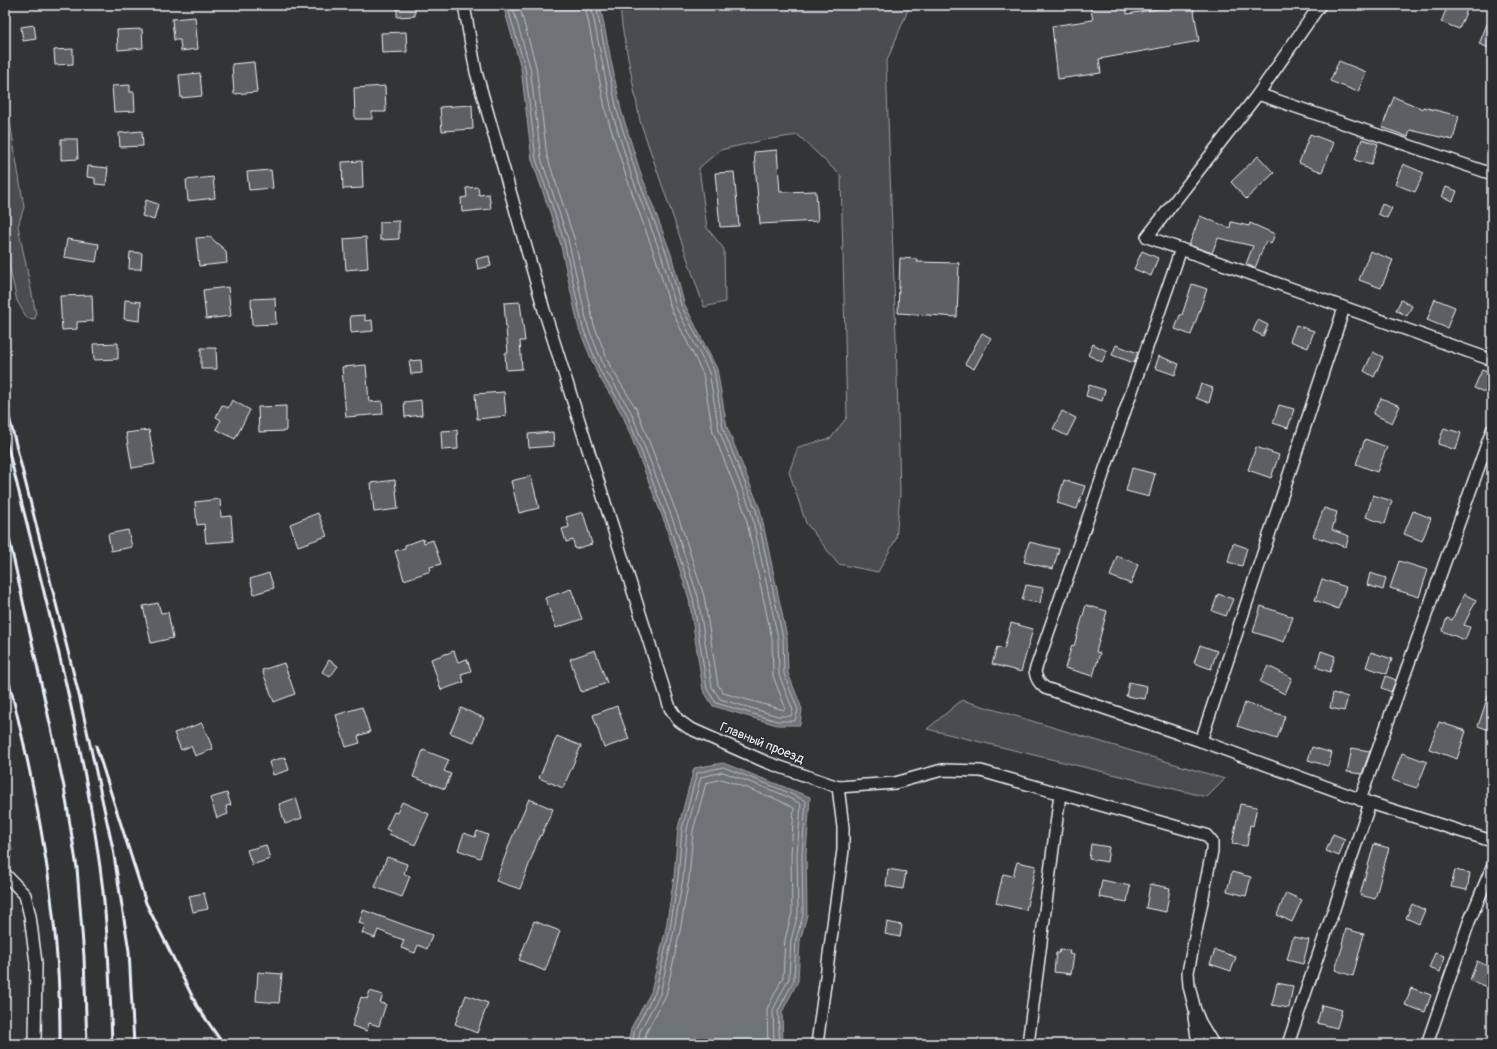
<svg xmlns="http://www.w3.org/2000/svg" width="1497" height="1049" font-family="Pangolin,sans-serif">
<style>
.green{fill:#494d4f;stroke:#989fa4}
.water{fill:#6e7376;stroke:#9fa5aa}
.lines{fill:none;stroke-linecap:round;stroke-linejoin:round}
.shore{stroke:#b7bfc4;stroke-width:1}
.building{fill:#5c6063;stroke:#e8f1f8}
.street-casing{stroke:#e8f1f8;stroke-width:14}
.street{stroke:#2a2d2e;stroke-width:11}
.rail{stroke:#e8f1f8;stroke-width:3}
.labels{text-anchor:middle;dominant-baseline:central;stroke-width:3;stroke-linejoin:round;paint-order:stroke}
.street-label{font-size:13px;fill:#e8f1f8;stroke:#2a2d2e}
</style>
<rect width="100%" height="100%" fill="#323536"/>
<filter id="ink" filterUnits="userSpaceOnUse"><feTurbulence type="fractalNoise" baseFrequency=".025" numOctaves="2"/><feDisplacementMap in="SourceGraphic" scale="8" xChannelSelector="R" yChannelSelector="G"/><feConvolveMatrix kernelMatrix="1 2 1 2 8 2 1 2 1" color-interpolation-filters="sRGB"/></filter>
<g filter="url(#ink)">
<g class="green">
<path d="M 620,5 L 910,5 L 886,63 L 896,338 L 900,494 L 896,539 L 878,572 L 838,564 L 806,523 L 789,472 L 798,447 L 831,438 L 847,417 L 841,176 L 798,135 L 764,140 L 720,150 L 699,168 L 707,228 L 724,249 L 725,302 L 704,307 L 640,121 L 622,26 Z"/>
<path d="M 5,92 L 24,207 L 18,226 L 36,314 L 35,319 L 27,318 L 17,301 L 5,246 Z"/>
<path d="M 962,700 L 1225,779 L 1207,797 L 927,729 Z"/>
<path d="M 5,828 L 7,828 L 12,849 L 11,857 L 5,857 Z"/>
</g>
<g class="water">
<path d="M 503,5 L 600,5 L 621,110 L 640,171 L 671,254 L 684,303 L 717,369 L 727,427 L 760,509 L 787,637 L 788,673 L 802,709 L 800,725 L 777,725 L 713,706 L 703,690 L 689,599 L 666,526 L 623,416 L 597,373 L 579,329 L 560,242 L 532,160 L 521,68 Z"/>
<path d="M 723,763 L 810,797 L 806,854 L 807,915 L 800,941 L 798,981 L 782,1012 L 783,1044 L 628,1044 L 631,1028 L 651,992 L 666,928 L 674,877 L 678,828 L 694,768 Z"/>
</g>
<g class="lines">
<g class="shore">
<path d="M 507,5 L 525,67 L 536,159 L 564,241 L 583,328 L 600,371 L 627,414 L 669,525 L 693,598 L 707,689 L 716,703 L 777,721 L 795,721 L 798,710 L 784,674 L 783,638 L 756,510 L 723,429 L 714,370 L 681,305 L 667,255 L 636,173 L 617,111 L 596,5"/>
<path d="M 512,5 L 530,67 L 541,158 L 568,239 L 588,327 L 605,369 L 631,412 L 674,523 L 698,597 L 712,687 L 720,699 L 778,716 L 791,716 L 793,710 L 779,675 L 778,638 L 751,511 L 719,430 L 709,372 L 676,307 L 662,257 L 631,174 L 612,112 L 591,5"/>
<path d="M 519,5 L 536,66 L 547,156 L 574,238 L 594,325 L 610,366 L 637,410 L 680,522 L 704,596 L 718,685 L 723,693 L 784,710 L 785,707 L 773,676 L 772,639 L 745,513 L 713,432 L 703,374 L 671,309 L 656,259 L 626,176 L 606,113 L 585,5"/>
<path d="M 632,1044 L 635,1029 L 655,993 L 670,929 L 678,878 L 682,829 L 697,773 L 723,767 L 780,789 L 806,801 L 802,854 L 803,915 L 796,940 L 794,980 L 778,1011 L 780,1044"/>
<path d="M 638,1044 L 640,1031 L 660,994 L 674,930 L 683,878 L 687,829 L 701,777 L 723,772 L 779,793 L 801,804 L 797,854 L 798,914 L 791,940 L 789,978 L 773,1010 L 774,1044"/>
<path d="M 644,1044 L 646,1033 L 666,995 L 680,931 L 689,879 L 693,831 L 706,783 L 722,779 L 776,799 L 794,808 L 791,854 L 792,913 L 785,939 L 783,977 L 767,1009 L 768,1044"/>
</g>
</g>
<g class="building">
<path d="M 1090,5 L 1126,5 L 1127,14 L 1183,5 L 1193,5 L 1199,41 L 1099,59 L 1101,73 L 1058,79 L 1052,26 L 1093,20 Z"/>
<path d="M 1448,5 L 1467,10 L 1459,29 L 1441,22 Z"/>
<path d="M 397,6 L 415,6 L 415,16 L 397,17 Z"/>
<path d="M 1492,12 L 1492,49 L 1479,44 Z"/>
<path d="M 195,17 L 198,49 L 181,51 L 180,40 L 174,40 L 172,19 Z"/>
<path d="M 34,25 L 36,39 L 23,41 L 21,27 Z"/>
<path d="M 142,29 L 143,48 L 118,50 L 117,30 Z"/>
<path d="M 406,32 L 407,52 L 382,53 L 381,33 Z"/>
<path d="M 73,49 L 73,64 L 55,65 L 54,50 Z"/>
<path d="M 1339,61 L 1366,72 L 1358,92 L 1330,81 Z"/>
<path d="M 254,62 L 257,92 L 234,94 L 232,64 Z"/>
<path d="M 200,73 L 202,96 L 181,98 L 179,75 Z"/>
<path d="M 130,85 L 130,92 L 134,92 L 135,111 L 114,112 L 112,86 Z"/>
<path d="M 385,86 L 386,112 L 372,112 L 372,119 L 355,119 L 354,88 Z"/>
<path d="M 1394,97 L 1423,109 L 1423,107 L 1459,116 L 1453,140 L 1410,130 L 1408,137 L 1382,127 Z"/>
<path d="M 472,105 L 473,129 L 442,131 L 440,107 Z"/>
<path d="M 142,131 L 143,146 L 120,147 L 119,133 Z"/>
<path d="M 1310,134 L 1334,143 L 1322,172 L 1299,163 Z"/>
<path d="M 61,139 L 77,139 L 78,159 L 61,160 Z"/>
<path d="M 1362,139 L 1378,144 L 1371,165 L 1355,160 Z"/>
<path d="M 777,150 L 780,192 L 816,191 L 818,221 L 760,224 L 754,152 Z"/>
<path d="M 1258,156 L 1274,173 L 1246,199 L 1231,182 Z"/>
<path d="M 362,161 L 363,188 L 343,189 L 342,162 Z"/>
<path d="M 1403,164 L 1424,173 L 1415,192 L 1395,184 Z"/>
<path d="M 88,166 L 108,168 L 106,185 L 95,184 L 95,178 L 87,177 Z"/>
<path d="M 271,170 L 273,188 L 249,190 L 247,172 Z"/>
<path d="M 734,172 L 739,226 L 720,227 L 715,173 Z"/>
<path d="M 213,177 L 215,198 L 188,201 L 186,180 Z"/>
<path d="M 478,187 L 479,195 L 489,194 L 491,209 L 462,212 L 461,198 L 467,197 L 466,188 Z"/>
<path d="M 1446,187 L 1457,191 L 1453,201 L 1442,197 Z"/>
<path d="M 146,200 L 158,204 L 154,220 L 142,216 Z"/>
<path d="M 1382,204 L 1392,208 L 1387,218 L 1378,214 Z"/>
<path d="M 1200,216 L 1230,228 L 1231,222 L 1249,226 L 1250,223 L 1275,234 L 1271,244 L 1266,241 L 1255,268 L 1246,264 L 1253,246 L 1218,238 L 1212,253 L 1189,245 Z"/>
<path d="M 399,221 L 399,239 L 380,240 L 380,222 Z"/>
<path d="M 210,237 L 226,251 L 227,263 L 199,266 L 196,238 Z"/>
<path d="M 366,237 L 368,268 L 346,270 L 344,239 Z"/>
<path d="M 67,239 L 99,244 L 96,262 L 64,257 Z"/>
<path d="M 1142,251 L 1158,258 L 1151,276 L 1134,269 Z"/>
<path d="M 1370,251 L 1393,260 L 1381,288 L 1359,280 Z"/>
<path d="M 130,252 L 142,253 L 141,269 L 129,269 Z"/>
<path d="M 489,256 L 491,266 L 478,269 L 476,259 Z"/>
<path d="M 900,258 L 917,259 L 917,262 L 959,263 L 957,317 L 898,313 Z"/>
<path d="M 1192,284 L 1207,289 L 1191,335 L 1175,329 L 1180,315 L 1182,315 Z"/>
<path d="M 228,287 L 231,316 L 206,319 L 203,290 Z"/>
<path d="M 92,295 L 93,321 L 77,322 L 77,329 L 62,330 L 60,296 Z"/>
<path d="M 275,298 L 276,324 L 252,325 L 251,299 Z"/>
<path d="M 1435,299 L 1455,307 L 1447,328 L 1427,320 Z"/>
<path d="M 125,300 L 141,302 L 140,321 L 124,319 Z"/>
<path d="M 1401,300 L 1412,306 L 1407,316 L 1396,310 Z"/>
<path d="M 520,302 L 525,341 L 520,341 L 522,369 L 506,370 L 505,353 L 508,353 L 504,303 Z"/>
<path d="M 365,315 L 365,321 L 372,320 L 373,331 L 351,333 L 350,316 Z"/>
<path d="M 1258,320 L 1268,325 L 1263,336 L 1253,331 Z"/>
<path d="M 1296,325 L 1314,331 L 1308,348 L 1290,341 Z"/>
<path d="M 982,333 L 991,338 L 974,369 L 965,364 Z"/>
<path d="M 118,343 L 118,359 L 94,360 L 93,344 Z"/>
<path d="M 1093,344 L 1107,351 L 1102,362 L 1088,355 Z"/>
<path d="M 1116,345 L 1138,353 L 1134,363 L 1112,355 Z"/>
<path d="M 201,348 L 216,348 L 217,369 L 201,369 Z"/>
<path d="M 1373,352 L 1383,357 L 1374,377 L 1364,371 Z"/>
<path d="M 1159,356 L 1179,364 L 1175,375 L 1155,368 Z"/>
<path d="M 421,360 L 422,373 L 411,374 L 409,361 Z"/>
<path d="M 366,365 L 369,402 L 382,401 L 383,414 L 346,417 L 342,367 Z"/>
<path d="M 1482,370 L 1492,374 L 1492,395 L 1474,388 Z"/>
<path d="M 1201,384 L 1213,388 L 1209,403 L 1196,398 Z"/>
<path d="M 1089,385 L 1105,390 L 1102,401 L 1086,396 Z"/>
<path d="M 504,392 L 506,416 L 477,419 L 475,394 Z"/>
<path d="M 1381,398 L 1400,406 L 1392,423 L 1373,414 Z"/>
<path d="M 232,400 L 250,410 L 235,439 L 216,429 L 221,420 L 216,417 L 222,405 L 228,408 Z"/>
<path d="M 421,400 L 422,415 L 405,417 L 404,402 Z"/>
<path d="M 1279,405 L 1294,409 L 1288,428 L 1273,423 Z"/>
<path d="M 286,406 L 286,431 L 259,432 L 258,407 Z"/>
<path d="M 1062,411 L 1076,418 L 1067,436 L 1053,429 Z"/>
<path d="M 1444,428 L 1461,433 L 1456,450 L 1438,444 Z"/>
<path d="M 149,430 L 155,464 L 132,468 L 126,433 Z"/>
<path d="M 457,430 L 458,449 L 442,450 L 441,431 Z"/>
<path d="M 553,432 L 554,446 L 529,448 L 528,434 Z"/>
<path d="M 1365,439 L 1387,447 L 1377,472 L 1356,464 Z"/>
<path d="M 1256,447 L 1279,455 L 1271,478 L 1248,470 Z"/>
<path d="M 1132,468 L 1155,474 L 1149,497 L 1126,491 Z"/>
<path d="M 531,476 L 539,508 L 519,513 L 511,481 Z"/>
<path d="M 395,480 L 398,509 L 374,512 L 371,483 Z"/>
<path d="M 1064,480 L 1085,486 L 1077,509 L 1057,503 Z"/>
<path d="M 1373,495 L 1392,501 L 1385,524 L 1366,517 Z"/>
<path d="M 220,499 L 221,517 L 231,516 L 233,541 L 206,543 L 204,524 L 197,525 L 195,502 Z"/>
<path d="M 1324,508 L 1337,512 L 1332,530 L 1349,536 L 1346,547 L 1313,536 Z"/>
<path d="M 1413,511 L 1431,518 L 1422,541 L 1404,534 Z"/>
<path d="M 583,512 L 592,544 L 575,549 L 573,540 L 566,542 L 562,529 L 569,527 L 566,517 Z"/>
<path d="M 318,513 L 327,536 L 298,546 L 290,524 Z"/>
<path d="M 128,530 L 132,547 L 111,551 L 108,534 Z"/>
<path d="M 423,539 L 424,543 L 433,540 L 441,564 L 430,567 L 431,571 L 404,580 L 395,551 L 405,548 L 405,545 Z"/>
<path d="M 1029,542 L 1059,549 L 1053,569 L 1024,562 Z"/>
<path d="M 1233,543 L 1247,548 L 1242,566 L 1228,562 Z"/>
<path d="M 1117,556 L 1138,564 L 1131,584 L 1110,576 Z"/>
<path d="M 1399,561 L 1428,570 L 1419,597 L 1390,588 Z"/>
<path d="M 269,573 L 274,588 L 254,594 L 250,579 Z"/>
<path d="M 1370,573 L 1386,578 L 1383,590 L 1367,585 Z"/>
<path d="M 1322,579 L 1346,587 L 1338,609 L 1315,600 Z"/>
<path d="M 1026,585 L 1043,588 L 1040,603 L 1022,600 Z"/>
<path d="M 571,589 L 582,619 L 556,628 L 545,598 Z"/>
<path d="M 1218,594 L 1233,599 L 1226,616 L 1212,611 Z"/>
<path d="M 1464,594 L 1476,600 L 1464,625 L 1470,627 L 1465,640 L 1442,631 L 1447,618 L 1452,620 Z"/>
<path d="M 158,603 L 161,613 L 168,612 L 173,638 L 151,643 L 143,606 Z"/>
<path d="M 1086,605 L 1107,611 L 1096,652 L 1100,653 L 1093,676 L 1065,668 L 1072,645 L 1074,646 Z"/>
<path d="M 1261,606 L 1293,617 L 1284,642 L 1253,632 Z"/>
<path d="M 1011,623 L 1033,629 L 1021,672 L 992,664 L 997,647 L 1004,649 Z"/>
<path d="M 1200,645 L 1217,651 L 1211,669 L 1194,663 Z"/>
<path d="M 595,650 L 607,683 L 581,692 L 570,659 Z"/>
<path d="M 454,651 L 458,662 L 467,659 L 471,671 L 461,674 L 464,682 L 441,690 L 431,659 Z"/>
<path d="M 1321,651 L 1335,656 L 1330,672 L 1316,667 Z"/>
<path d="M 1371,652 L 1392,659 L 1387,674 L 1366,667 Z"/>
<path d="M 329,660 L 338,666 L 330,677 L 322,672 Z"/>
<path d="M 284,663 L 295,694 L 274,702 L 262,670 Z"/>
<path d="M 1268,666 L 1292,678 L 1285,694 L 1260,682 Z"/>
<path d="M 1386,676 L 1396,680 L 1391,692 L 1382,688 Z"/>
<path d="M 1129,682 L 1147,686 L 1145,699 L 1126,696 Z"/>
<path d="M 1490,690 L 1492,690 L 1492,731 L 1478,726 Z"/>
<path d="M 1333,693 L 1348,697 L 1344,711 L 1330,708 Z"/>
<path d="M 1245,703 L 1285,716 L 1277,739 L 1237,726 Z"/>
<path d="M 617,706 L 629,739 L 604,748 L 593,715 Z"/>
<path d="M 362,707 L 370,732 L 358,736 L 360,743 L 346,747 L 336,715 Z"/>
<path d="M 461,708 L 484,718 L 474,742 L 450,733 Z"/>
<path d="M 1439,722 L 1466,731 L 1457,759 L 1429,749 Z"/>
<path d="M 202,723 L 213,749 L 195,756 L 191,746 L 181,750 L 174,733 Z"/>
<path d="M 557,736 L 581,746 L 563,788 L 539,778 Z"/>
<path d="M 1312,747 L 1332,753 L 1328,766 L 1308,760 Z"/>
<path d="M 1352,748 L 1370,751 L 1362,774 L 1347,772 Z"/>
<path d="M 423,750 L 449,760 L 444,771 L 451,774 L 445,789 L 413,777 Z"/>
<path d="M 1402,753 L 1427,762 L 1417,788 L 1392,780 Z"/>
<path d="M 285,757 L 289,770 L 273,775 L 269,762 Z"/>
<path d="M 227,793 L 231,805 L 226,806 L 228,814 L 217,818 L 210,798 Z"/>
<path d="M 296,798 L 302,818 L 285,824 L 279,804 Z"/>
<path d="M 529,799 L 553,809 L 541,836 L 540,835 L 520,889 L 496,881 L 511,840 Z"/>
<path d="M 402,802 L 429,814 L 415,845 L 389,834 L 390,831 L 386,829 L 394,812 L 397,813 Z"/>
<path d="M 1240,804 L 1257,807 L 1253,826 L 1250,825 L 1247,846 L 1232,844 Z"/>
<path d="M 477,831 L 488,835 L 480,858 L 458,850 L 464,833 L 475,837 Z"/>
<path d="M 1333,834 L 1345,839 L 1339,856 L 1326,851 Z"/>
<path d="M 1091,844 L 1109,847 L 1107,862 L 1089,859 Z"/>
<path d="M 1374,844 L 1389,848 L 1375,899 L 1360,895 Z"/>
<path d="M 266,845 L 270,859 L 252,865 L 247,850 Z"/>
<path d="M 387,857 L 407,864 L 404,874 L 410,876 L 402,897 L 375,887 Z"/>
<path d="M 1017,862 L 1036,866 L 1026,910 L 996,903 L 1003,874 L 1013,876 Z"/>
<path d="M 888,869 L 906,872 L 903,889 L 886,886 Z"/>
<path d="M 1455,870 L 1470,873 L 1467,890 L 1451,887 Z"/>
<path d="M 1232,872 L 1251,877 L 1246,896 L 1227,891 Z"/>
<path d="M 1102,880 L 1130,886 L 1127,902 L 1099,897 Z"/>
<path d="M 1150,884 L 1170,888 L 1166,912 L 1146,908 Z"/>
<path d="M 204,893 L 208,909 L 193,912 L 189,896 Z"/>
<path d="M 1286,893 L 1302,900 L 1292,922 L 1277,915 Z"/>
<path d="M 1412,904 L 1425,910 L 1419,924 L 1406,918 Z"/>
<path d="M 363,910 L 432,935 L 427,949 L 418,945 L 415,953 L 401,948 L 404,940 L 398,938 L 378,930 L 375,938 L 362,933 L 365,925 L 359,923 Z"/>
<path d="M 534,921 L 560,931 L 545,971 L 519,960 Z"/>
<path d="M 887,922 L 902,925 L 900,937 L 885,934 Z"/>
<path d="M 1346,929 L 1364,934 L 1353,976 L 1335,970 L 1343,945 L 1342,944 Z"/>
<path d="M 1293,937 L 1309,940 L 1303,964 L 1287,960 Z"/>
<path d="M 1060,950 L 1070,951 L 1069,954 L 1074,955 L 1071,974 L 1054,972 L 1056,953 L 1059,953 Z"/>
<path d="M 1215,950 L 1236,957 L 1231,971 L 1210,964 Z"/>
<path d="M 1435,953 L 1445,956 L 1440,972 L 1429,968 Z"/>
<path d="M 1477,961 L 1492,968 L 1492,981 L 1489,988 L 1470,980 Z"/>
<path d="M 258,972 L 282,974 L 279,1003 L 256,1001 Z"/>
<path d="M 1277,983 L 1293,986 L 1289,1008 L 1272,1005 Z"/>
<path d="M 1411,988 L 1431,995 L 1425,1012 L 1405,1005 Z"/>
<path d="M 370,991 L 383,995 L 380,1003 L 386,1004 L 379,1026 L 369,1023 L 367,1031 L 352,1026 L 361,997 L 367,999 Z"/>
<path d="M 466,995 L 488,1003 L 477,1033 L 455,1024 Z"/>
<path d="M 1322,1005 L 1342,1010 L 1337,1028 L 1317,1023 Z"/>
</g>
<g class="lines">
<defs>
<g id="street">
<path d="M 464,5 L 476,72 L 544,310 L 670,708 L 678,720 L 689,728 L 766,762 L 838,787 L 895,783 L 942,770 L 981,771 L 1206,835 L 1212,842 L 1212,851 L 1188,972 L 1189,986 L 1195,1010 L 1200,1022 L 1213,1044"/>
<path d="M 1320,5 L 1258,94 L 1147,237 L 1492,360"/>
<path d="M 1258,94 L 1492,174"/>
<path d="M 1181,249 L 1035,671 C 1036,679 1039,683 1045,688 L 1201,741 L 1370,803 L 1492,841"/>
<path d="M 1201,741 L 1344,308"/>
<path d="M 1360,800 L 1492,430"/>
<path d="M 5,874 L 25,895 L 30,916 L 36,963 L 35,1044"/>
<path d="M 1194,1017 L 1198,1044"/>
<path d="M 817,1044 L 843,850 L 843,827 L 838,787"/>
<path d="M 1028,1044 L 1060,794"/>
<path d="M 1288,1044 L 1370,803"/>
<path d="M 1427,1044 L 1469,922 L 1492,867"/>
</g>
</defs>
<use href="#street" class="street-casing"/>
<use href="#street" class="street"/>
<g class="rail">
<path d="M 5,401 L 80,699 L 113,849 L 129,951 L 134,1044"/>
<path d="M 5,436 C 40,579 80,721 100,867 C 108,926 110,985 112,1044"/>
<path d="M 5,520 L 64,787 L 77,868 L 84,957 L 87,1044"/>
<path d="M 5,666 C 37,790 61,916 60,1044"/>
<path d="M 96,746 L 146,903 L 197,1006 L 223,1044"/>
</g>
</g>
</g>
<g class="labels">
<g class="street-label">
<text transform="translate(762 743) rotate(22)">Главный проезд</text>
</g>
</g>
<rect width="1497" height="1049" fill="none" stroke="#2a2d2e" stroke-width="20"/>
<rect x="10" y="10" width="1477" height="1029" fill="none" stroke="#e8f1f8" stroke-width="1.5" filter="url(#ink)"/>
</svg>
